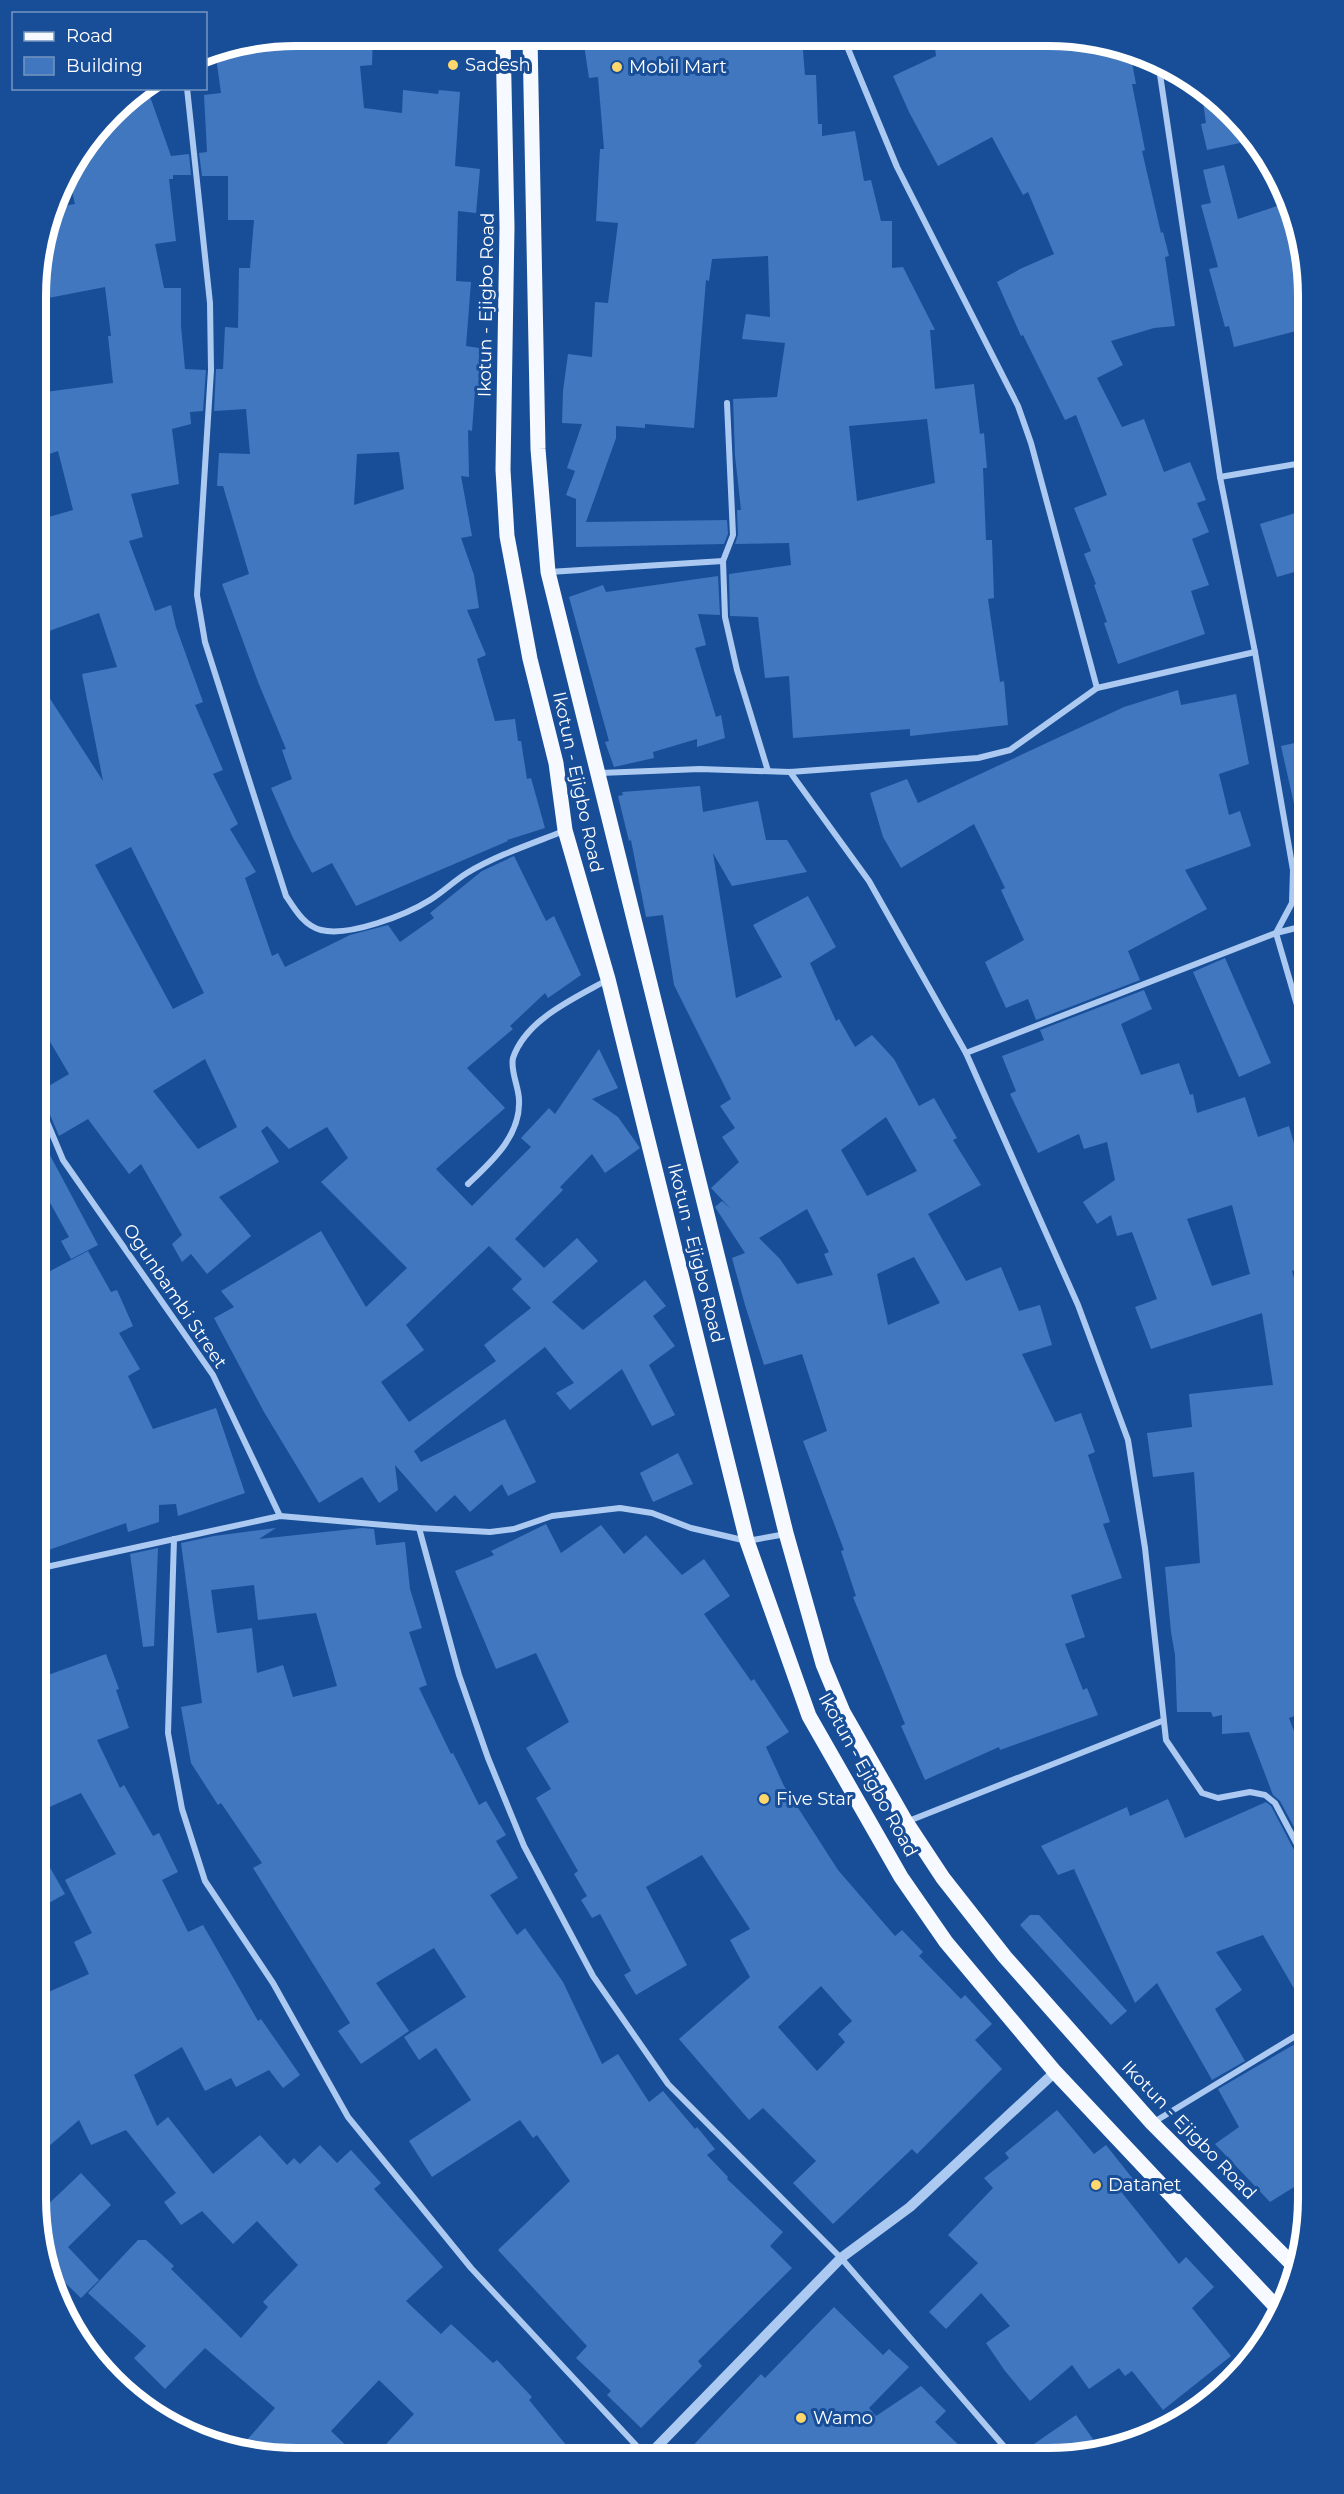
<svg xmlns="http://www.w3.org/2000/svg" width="1344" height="2494" font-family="Montserrat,sans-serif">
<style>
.building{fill:#4177bf;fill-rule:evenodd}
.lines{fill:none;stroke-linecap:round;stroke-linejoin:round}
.minor{stroke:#accaf1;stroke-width:6}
.tertiary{stroke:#accaf1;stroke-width:10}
.primary{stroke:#f6f9ff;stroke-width:15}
.poi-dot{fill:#ffd76c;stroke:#184e98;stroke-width:2}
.labels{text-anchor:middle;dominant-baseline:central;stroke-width:6;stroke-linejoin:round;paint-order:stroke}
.poi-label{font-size:18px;fill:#fff;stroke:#184e98;text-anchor:start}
.street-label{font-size:18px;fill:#fff;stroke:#184e98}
.rim{fill:none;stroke:#fff;stroke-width:8}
</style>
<rect width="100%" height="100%" fill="#184e98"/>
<g class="building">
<path d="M 313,36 L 373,36 L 372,65 L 360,66 L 364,108 L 402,113 L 403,90 L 438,94 L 439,90 L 460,92 L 455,166 L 480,169 L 476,213 L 458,211 L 456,281 L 471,282 L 466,346 L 479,348 L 479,390 L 475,390 L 472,431 L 468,430 L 469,477 L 461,476 L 472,536 L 461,538 L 474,575 L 479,608 L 467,610 L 486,655 L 477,659 L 495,721 L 515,719 L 518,741 L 521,741 L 527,779 L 531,778 L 545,828 L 507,840 L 508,841 L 356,906 L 332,863 L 312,873 L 293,838 L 271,788 L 292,779 L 282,750 L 286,749 L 258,682 L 222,584 L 249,574 L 223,486 L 217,486 L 219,453 L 250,454 L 246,409 L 214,411 L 216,369 L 223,369 L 225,327 L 238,328 L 239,268 L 250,268 L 254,220 L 228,220 L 228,176 L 202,176 L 199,153 L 207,152 L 204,95 L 221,93 L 216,57 L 313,46 ZM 399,452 L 404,489 L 354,505 L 357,454 Z"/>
<path d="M 583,38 L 802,39 L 805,75 L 816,75 L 818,124 L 822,124 L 822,136 L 855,131 L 864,181 L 871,180 L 881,221 L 892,221 L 892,268 L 903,267 L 935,330 L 930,330 L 935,389 L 974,384 L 980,434 L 984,433 L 987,468 L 983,468 L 986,540 L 992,540 L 994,598 L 988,599 L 1000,682 L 1004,681 L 1008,725 L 910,736 L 910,729 L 793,738 L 789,676 L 765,678 L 758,617 L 730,616 L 729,574 L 791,565 L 789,543 L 735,544 L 738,535 L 737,510 L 741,510 L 735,456 L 733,399 L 777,397 L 785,343 L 742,339 L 746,314 L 770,317 L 768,256 L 712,259 L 709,281 L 706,280 L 694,428 L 645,424 L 645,428 L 616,426 L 616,438 L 586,522 L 727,520 L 728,534 L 724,544 L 576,547 L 576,499 L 566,495 L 575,471 L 567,468 L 582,424 L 562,423 L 563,391 L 568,354 L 592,357 L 595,302 L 608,303 L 618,223 L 596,221 L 600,149 L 604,149 L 598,77 L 589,78 ZM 927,419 L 935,483 L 857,501 L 849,426 Z"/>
<path d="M 934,40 L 1098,41 L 1130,52 L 1136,84 L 1132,84 L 1145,150 L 1142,151 L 1161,233 L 1163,232 L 1169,256 L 1165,257 L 1175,326 L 1154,328 L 1111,341 L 1123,365 L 1097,378 L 1122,427 L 1144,419 L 1164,472 L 1190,462 L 1206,500 L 1197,503 L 1209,532 L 1192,539 L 1209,585 L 1191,591 L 1205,634 L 1118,664 L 1104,623 L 1107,622 L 1094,585 L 1096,584 L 1084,554 L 1091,551 L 1074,508 L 1107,495 L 1076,415 L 1065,420 L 1023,335 L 1021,336 L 997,282 L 1020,269 L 1054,254 L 1028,192 L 1023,195 L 992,137 L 938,166 L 909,112 L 893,76 L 936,56 Z"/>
<path d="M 145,88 L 147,88 L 171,156 L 189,154 L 191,175 L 173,175 L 173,179 L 169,179 L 176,241 L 155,244 L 164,288 L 181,288 L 181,326 L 185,369 L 206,370 L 203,411 L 190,412 L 191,424 L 172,429 L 179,484 L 131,494 L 143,537 L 129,541 L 155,611 L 171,605 L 176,627 L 203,702 L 195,705 L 223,770 L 213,774 L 238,824 L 230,829 L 256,872 L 245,878 L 272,956 L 278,953 L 285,967 L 350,935 L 388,925 L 400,942 L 434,918 L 430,913 L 482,871 L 514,856 L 546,921 L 554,916 L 581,975 L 548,998 L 545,993 L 510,1026 L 513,1029 L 467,1068 L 505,1108 L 436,1169 L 472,1206 L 531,1147 L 521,1138 L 549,1108 L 555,1114 L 599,1049 L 618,1088 L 592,1099 L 618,1117 L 640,1148 L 605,1173 L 592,1154 L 560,1187 L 563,1190 L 515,1239 L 544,1268 L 577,1238 L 598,1261 L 552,1302 L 583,1330 L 645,1280 L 666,1306 L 653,1316 L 675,1346 L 649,1365 L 675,1415 L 652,1426 L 622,1369 L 570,1410 L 556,1393 L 574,1383 L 545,1347 L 414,1451 L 421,1462 L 505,1419 L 536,1482 L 508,1496 L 502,1484 L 470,1512 L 455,1495 L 436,1512 L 395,1465 L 398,1490 L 379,1503 L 362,1477 L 319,1503 L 264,1412 L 214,1318 L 234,1307 L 221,1291 L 321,1231 L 366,1307 L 407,1268 L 321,1182 L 348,1158 L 327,1127 L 289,1149 L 267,1126 L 261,1131 L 279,1162 L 219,1197 L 251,1236 L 207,1274 L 191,1254 L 182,1262 L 172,1244 L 182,1235 L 141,1164 L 129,1174 L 88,1119 L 59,1136 L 42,1096 L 37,1093 L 69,1074 L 42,1028 L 37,1004 L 38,680 L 103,781 L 82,674 L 117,667 L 99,613 L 38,635 L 38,520 L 73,510 L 58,451 L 38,458 L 38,393 L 113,383 L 108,336 L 111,336 L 105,287 L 38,300 L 38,263 L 55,207 L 75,204 L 68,175 L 125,101 ZM 131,847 L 204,993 L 173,1009 L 95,865 ZM 205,1059 L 237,1127 L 198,1149 L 153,1091 ZM 489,1246 L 522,1279 L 512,1289 L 531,1308 L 484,1345 L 496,1361 L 409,1422 L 381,1382 L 424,1350 L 406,1325 Z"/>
<path d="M 1201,88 L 1219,100 L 1254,140 L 1207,150 L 1201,124 L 1206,123 Z"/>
<path d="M 1224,165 L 1238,219 L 1289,202 L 1294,213 L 1308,297 L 1308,328 L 1234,347 L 1229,326 L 1225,327 L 1209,269 L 1218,267 L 1201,205 L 1211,203 L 1203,170 Z"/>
<path d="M 1308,509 L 1308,568 L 1277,577 L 1260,524 Z"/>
<path d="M 718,576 L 720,615 L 698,614 L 706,645 L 695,648 L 716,717 L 721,715 L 725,738 L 697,747 L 697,739 L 653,752 L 654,758 L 614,767 L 605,742 L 609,741 L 569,597 L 603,585 L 606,592 Z"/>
<path d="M 1178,690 L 1181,705 L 1236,694 L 1249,764 L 1219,774 L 1229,815 L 1240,811 L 1251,846 L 1185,870 L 1207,909 L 1128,951 L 1140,980 L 1036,1020 L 1028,999 L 1006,1008 L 985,962 L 1024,940 L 1001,890 L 1005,888 L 974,824 L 901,868 L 883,837 L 870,793 L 907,779 L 918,803 L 1124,707 Z"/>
<path d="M 1308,740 L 1308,825 L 1299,826 L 1281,746 Z"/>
<path d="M 700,786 L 703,812 L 758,801 L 766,840 L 787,840 L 807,872 L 732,886 L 713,853 L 736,998 L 782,977 L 753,925 L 808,896 L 836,947 L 810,963 L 836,1021 L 839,1019 L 855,1047 L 872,1035 L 894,1059 L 919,1106 L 934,1098 L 957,1138 L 953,1140 L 981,1185 L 928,1214 L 966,1281 L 1001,1267 L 1019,1311 L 1040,1305 L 1052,1345 L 1022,1354 L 1055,1422 L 1081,1413 L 1095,1452 L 1088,1455 L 1110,1522 L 1103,1524 L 1122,1578 L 1071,1595 L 1085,1637 L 1065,1644 L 1083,1690 L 1087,1688 L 1098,1715 L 1000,1750 L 999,1747 L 925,1780 L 901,1726 L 905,1724 L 853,1597 L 856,1596 L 841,1551 L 844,1550 L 803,1441 L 827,1431 L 802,1354 L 764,1365 L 745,1305 L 732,1258 L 745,1253 L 715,1207 L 722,1201 L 730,1208 L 711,1188 L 739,1162 L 722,1137 L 735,1128 L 720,1106 L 731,1099 L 674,985 L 663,915 L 646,917 L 631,840 L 629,841 L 618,796 L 623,795 L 622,792 ZM 886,1117 L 917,1171 L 867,1196 L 841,1150 ZM 807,1209 L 829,1252 L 824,1254 L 833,1275 L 797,1284 L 780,1259 L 759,1238 ZM 914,1257 L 940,1303 L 888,1325 L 877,1274 Z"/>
<path d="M 1225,958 L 1271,1063 L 1239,1077 L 1193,972 Z"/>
<path d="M 1144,990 L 1152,1009 L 1121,1024 L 1141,1075 L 1179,1063 L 1190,1095 L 1193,1094 L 1197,1113 L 1245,1097 L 1258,1137 L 1289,1126 L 1308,1193 L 1308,1266 L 1292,1271 L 1304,1314 L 1308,1313 L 1308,1542 L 1299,1543 L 1308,1576 L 1308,1711 L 1289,1718 L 1302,1752 L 1298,1753 L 1308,1773 L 1308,1853 L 1280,1801 L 1273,1795 L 1249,1732 L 1222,1734 L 1222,1715 L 1213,1717 L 1211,1712 L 1177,1712 L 1175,1655 L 1171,1632 L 1165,1567 L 1200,1563 L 1194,1472 L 1153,1477 L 1147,1433 L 1192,1427 L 1189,1394 L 1273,1385 L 1262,1313 L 1151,1349 L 1135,1307 L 1157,1299 L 1132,1232 L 1117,1236 L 1111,1215 L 1097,1224 L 1083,1202 L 1115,1180 L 1107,1142 L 1084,1149 L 1079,1134 L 1038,1153 L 1010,1094 L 1016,1091 L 1002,1056 L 1044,1040 L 1040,1030 ZM 1232,1205 L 1250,1274 L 1212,1286 L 1187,1219 Z"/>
<path d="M 37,1112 L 49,1141 L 44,1144 L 98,1245 L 71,1259 L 61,1241 L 69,1237 L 37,1179 Z"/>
<path d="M 88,1251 L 111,1292 L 117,1290 L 133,1326 L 119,1333 L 140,1369 L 128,1376 L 153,1429 L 216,1408 L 245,1493 L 178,1516 L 176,1504 L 159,1505 L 159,1522 L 128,1532 L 126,1523 L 37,1554 L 37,1278 Z"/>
<path d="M 678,1453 L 693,1484 L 653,1502 L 640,1473 Z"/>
<path d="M 546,1524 L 561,1553 L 601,1525 L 624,1554 L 646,1535 L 682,1575 L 704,1559 L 730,1596 L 704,1614 L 751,1681 L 754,1679 L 789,1732 L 766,1747 L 784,1786 L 838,1870 L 895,1936 L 902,1930 L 923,1952 L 919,1956 L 961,1999 L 965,1995 L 992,2024 L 975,2040 L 1002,2069 L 917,2154 L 912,2149 L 833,2224 L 793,2183 L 816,2161 L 763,2108 L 749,2120 L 679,2039 L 750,1977 L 730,1940 L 750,1929 L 702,1855 L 646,1887 L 687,1965 L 636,1995 L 624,1975 L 631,1971 L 600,1914 L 592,1918 L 581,1900 L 587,1896 L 574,1874 L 578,1871 L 536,1798 L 551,1789 L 526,1748 L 569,1722 L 536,1653 L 496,1669 L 455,1571 L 494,1555 L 491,1551 ZM 821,1986 L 852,2021 L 838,2034 L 845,2042 L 817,2071 L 778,2027 Z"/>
<path d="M 276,1528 L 259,1539 L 362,1528 L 374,1529 L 376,1545 L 405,1542 L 410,1589 L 422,1628 L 409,1632 L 427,1685 L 419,1688 L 451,1754 L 453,1753 L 479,1805 L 486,1801 L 506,1835 L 496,1841 L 518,1878 L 490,1895 L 517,1935 L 525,1928 L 563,1982 L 602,2064 L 618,2054 L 649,2102 L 663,2091 L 695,2129 L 697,2127 L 715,2149 L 707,2155 L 728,2177 L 727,2179 L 783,2232 L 770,2246 L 792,2268 L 698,2361 L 702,2366 L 641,2428 L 607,2395 L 611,2391 L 576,2358 L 587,2346 L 498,2250 L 570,2181 L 537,2135 L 533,2138 L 520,2120 L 432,2177 L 409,2141 L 471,2100 L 436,2048 L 419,2060 L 404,2037 L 466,1997 L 434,1948 L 376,1983 L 409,2031 L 361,2064 L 338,2031 L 350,2023 L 253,1868 L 262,1863 L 221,1803 L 218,1805 L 191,1763 L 181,1707 L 202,1703 L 181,1543 L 214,1536 ZM 254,1585 L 258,1620 L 316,1613 L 337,1686 L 293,1697 L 283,1665 L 257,1673 L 252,1628 L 217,1633 L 211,1590 Z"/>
<path d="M 158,1548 L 154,1646 L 143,1647 L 130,1554 Z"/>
<path d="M 106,1654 L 119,1689 L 116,1690 L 129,1728 L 97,1740 L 120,1788 L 124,1785 L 153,1836 L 159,1833 L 178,1872 L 162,1880 L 188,1932 L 203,1925 L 258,2021 L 261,2019 L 300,2075 L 283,2088 L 269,2070 L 236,2087 L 231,2078 L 205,2091 L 182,2047 L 134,2075 L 157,2126 L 168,2117 L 213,2174 L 260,2135 L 287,2165 L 294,2158 L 300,2164 L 320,2145 L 337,2163 L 351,2150 L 381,2183 L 374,2189 L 443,2267 L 406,2301 L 441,2334 L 451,2324 L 493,2363 L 497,2360 L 532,2397 L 529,2400 L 576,2457 L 375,2456 L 414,2414 L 379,2380 L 331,2431 L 357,2456 L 262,2456 L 239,2449 L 275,2408 L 205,2348 L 165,2389 L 134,2358 L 146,2346 L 88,2293 L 138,2240 L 146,2240 L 174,2266 L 171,2269 L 241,2338 L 268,2307 L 263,2302 L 298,2265 L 257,2221 L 233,2244 L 202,2211 L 181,2225 L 164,2202 L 176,2193 L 126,2130 L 91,2145 L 79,2120 L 48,2147 L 36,2132 L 36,2011 L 49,2005 L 44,1994 L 89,1974 L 74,1942 L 92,1933 L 65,1880 L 116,1854 L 81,1793 L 36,1813 L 37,1679 Z"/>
<path d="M 1168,1799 L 1185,1838 L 1266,1802 L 1271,1806 L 1303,1867 L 1308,1870 L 1307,2011 L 1263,1935 L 1216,1952 L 1242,1990 L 1215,2009 L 1245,2061 L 1212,2080 L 1157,1983 L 1135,2003 L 1074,1869 L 1058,1875 L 1041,1846 L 1127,1807 L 1130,1816 Z"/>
<path d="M 36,1843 L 65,1894 L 36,1910 Z"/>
<path d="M 1030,1915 L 1039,1915 L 1127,2011 L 1111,2025 L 1020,1925 Z"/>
<path d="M 1307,2037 L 1307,2179 L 1270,2202 L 1215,2144 L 1239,2127 L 1218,2089 Z"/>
<path d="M 1057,2110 L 1094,2154 L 1106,2145 L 1133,2179 L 1119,2189 L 1179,2264 L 1186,2257 L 1214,2287 L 1192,2308 L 1231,2356 L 1163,2410 L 1132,2371 L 1125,2376 L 1119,2368 L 1089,2389 L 1072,2365 L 1030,2401 L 1005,2371 L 986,2343 L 1010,2326 L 981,2293 L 946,2329 L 929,2312 L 978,2263 L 948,2235 L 993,2188 L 984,2178 L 1009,2158 L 1005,2153 Z"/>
<path d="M 81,2173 L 111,2205 L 68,2247 L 99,2280 L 81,2298 L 60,2278 L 62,2277 L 50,2264 L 47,2266 L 39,2213 Z"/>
<path d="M 834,2307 L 883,2355 L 889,2349 L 909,2367 L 869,2408 L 876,2416 L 921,2386 L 946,2411 L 935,2422 L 972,2458 L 682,2457 L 761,2374 L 765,2378 Z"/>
<path d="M 1076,2415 L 1100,2449 L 1044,2458 L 1034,2444 Z"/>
</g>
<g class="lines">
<g class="minor">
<path d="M 844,39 L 897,167 L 1018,406 L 1031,443 L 1097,688 L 1255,652"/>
<path d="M 1158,61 L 1220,477 L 1255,652 L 1293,870 L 1292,903 L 1276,933 L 1308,1043"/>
<path d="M 187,88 L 210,303 L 211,370 L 197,595 L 205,642 L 286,896 C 294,908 304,926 321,930 C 349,937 406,915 430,900 C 443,892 454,881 467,873 C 497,855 531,844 564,831"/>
<path d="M 1220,477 L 1308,462"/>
<path d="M 723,561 L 733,535 L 727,403"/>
<path d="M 549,572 L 723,561 L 725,617 L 737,670 L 768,771"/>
<path d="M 790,772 L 869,881 L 966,1053 L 1078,1305 L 1128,1440 L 1145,1548 L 1166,1740 L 1202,1793 L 1218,1798 L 1250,1792 L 1265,1795 L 1275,1803 L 1308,1865"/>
<path d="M 600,773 L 700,769 L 790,772 L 978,758 L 1010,750 L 1097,688"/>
<path d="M 966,1053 L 1276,933 L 1308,925"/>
<path d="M 37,1098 L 63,1160 L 213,1375 L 280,1516"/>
<path d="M 468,1184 C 491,1162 521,1136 519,1100 C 519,1087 510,1071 513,1058 C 526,1019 575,998 607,980"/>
<path d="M 419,1528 L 459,1675 L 488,1758 L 524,1846 L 593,1976 L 668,2084 L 841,2258 L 1014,2458"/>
<path d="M 174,1539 L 168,1733 L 182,1809 L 205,1881 L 273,1983 L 348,2117 L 471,2268 L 647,2457"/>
<path d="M 37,1569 L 280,1516 L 419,1528 L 490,1532 L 514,1529 L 552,1516 L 620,1508 L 652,1513 L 691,1528 L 747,1541 L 786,1534"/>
<path d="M 906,1822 L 1162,1721"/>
<path d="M 1154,2122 L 1307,2029"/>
<path d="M 80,2343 L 129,2396"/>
</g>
<path class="tertiary" d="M 647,2457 L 841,2258 L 910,2207 L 1055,2072"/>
<g class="primary">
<path d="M 503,37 L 507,227 L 503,470 L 507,536 L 530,659 L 556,763 L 565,830 L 608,979 L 747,1541 L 809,1716 L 901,1877 L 946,1942 L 1055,2072 L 1280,2311"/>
<path d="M 530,37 L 538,449 L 548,572 L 786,1533 L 823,1664 L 843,1712 L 906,1822 L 943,1878 L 1005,1957 L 1152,2123 L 1295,2267"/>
</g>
</g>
<g class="poi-dot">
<circle cx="453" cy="65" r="6"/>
<circle cx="617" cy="67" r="6"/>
<circle cx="764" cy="1799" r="6"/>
<circle cx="1096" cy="2185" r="6"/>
<circle cx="801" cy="2418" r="6"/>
</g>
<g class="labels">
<g class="poi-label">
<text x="465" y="65">Sadesh</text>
<text x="629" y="67">Mobil Mart</text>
<text x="776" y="1799">Five Star</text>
<text x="1108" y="2185">Datanet</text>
<text x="813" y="2418">Wamo</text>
</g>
<g class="street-label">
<text transform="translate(486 305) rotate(-89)">Ikotun - Ejigbo Road</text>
<text transform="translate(578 782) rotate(78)">Ikotun - Ejigbo Road</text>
<text transform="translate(696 1253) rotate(76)">Ikotun - Ejigbo Road</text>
<text transform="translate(175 1296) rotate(56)">Ogunbambi Street</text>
<text transform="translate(868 1775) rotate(61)">Ikotun - Ejigbo Road</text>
<text transform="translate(1189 2130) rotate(46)">Ikotun - Ejigbo Road</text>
</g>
</g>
<path d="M0 0H1344V2494H0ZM296 46H1048A250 250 0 0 1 1298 296V2198A250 250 0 0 1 1048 2448H296A250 250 0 0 1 46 2198V296A250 250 0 0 1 296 46Z" fill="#184e98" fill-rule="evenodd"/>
<path class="rim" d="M296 46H1048A250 250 0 0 1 1298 296V2198A250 250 0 0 1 1048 2448H296A250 250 0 0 1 46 2198V296A250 250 0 0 1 296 46Z"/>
<rect x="12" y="12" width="195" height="78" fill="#184e98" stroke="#7495c1" stroke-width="1.5"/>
<rect x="24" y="32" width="30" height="9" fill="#f6f9ff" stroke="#7495c1" stroke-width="1.5"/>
<text x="66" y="42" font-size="18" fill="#ffffff">Road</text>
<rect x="24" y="57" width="30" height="18" fill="#4177bf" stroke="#7495c1" stroke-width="1.5"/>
<text x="66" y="72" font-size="18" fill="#ffffff">Building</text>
</svg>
